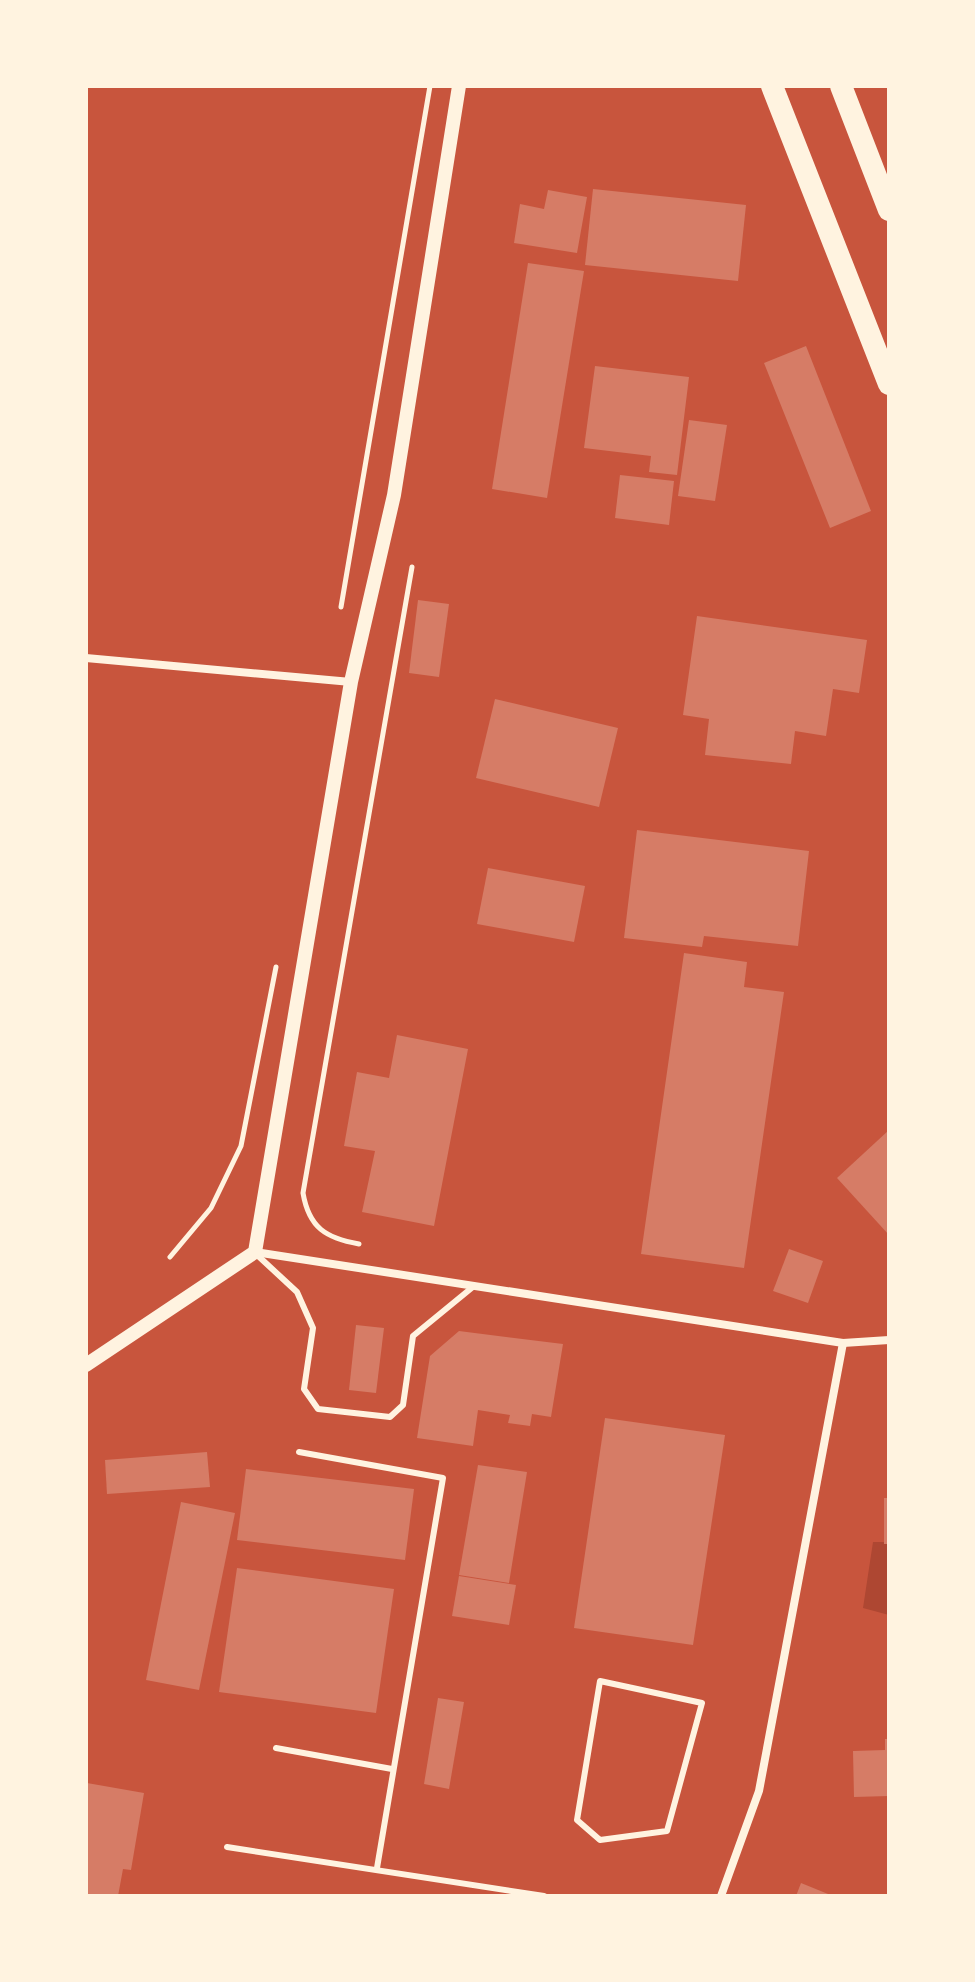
<svg xmlns="http://www.w3.org/2000/svg" width="975" height="1982" font-family="'Noto Sans',sans-serif">
<style>
.green{fill:#ae4732}
.building{fill:#d67c66}
.lines{fill:none;stroke-linecap:round;stroke-linejoin:round}
.path{stroke:#fff3e0;stroke-width:5}
.service{stroke:#fff3e0;stroke-width:6}
.minor{stroke:#fff3e0;stroke-width:8}
.tertiary{stroke:#fff3e0;stroke-width:14}
.trunk{stroke:#fff3e0;stroke-width:22}
</style>
<rect width="100%" height="100%" fill="#c8553d"/>
<path class="green" d="M 873,1542 L 889,1542 L 889,1615 L 863,1608 Z"/>
<g class="building">
<path d="M 593,189 L 746,205 L 738,281 L 585,265 Z"/>
<path d="M 548,190 L 587,197 L 577,253 L 514,243 L 520,204 L 544,209 Z"/>
<path d="M 528,263 L 584,271 L 547,498 L 492,489 Z"/>
<path d="M 806,346 L 871,511 L 830,528 L 764,363 Z"/>
<path d="M 595,366 L 689,377 L 677,475 L 649,472 L 651,456 L 584,448 Z"/>
<path d="M 689,420 L 727,425 L 715,501 L 678,496 Z"/>
<path d="M 620,475 L 674,481 L 669,525 L 615,518 Z"/>
<path d="M 418,600 L 449,604 L 439,677 L 409,673 Z"/>
<path d="M 697,616 L 867,640 L 859,693 L 833,689 L 826,736 L 795,731 L 791,764 L 705,755 L 709,719 L 683,715 Z"/>
<path d="M 495,699 L 618,728 L 599,807 L 476,778 Z"/>
<path d="M 637,830 L 809,851 L 798,946 L 704,936 L 702,947 L 624,938 Z"/>
<path d="M 488,868 L 585,886 L 574,942 L 477,924 Z"/>
<path d="M 684,953 L 747,962 L 744,987 L 784,992 L 744,1268 L 641,1254 Z"/>
<path d="M 397,1035 L 468,1049 L 434,1226 L 362,1212 L 375,1151 L 344,1146 L 357,1072 L 389,1078 Z"/>
<path d="M 889,1130 L 889,1235 L 837,1178 Z"/>
<path d="M 789,1249 L 823,1261 L 808,1303 L 773,1291 Z"/>
<path d="M 356,1325 L 384,1328 L 376,1393 L 349,1390 Z"/>
<path d="M 459,1331 L 563,1344 L 551,1417 L 532,1414 L 530,1426 L 508,1423 L 510,1415 L 478,1410 L 473,1446 L 417,1438 L 430,1356 Z"/>
<path d="M 605,1418 L 725,1435 L 693,1645 L 574,1628 Z"/>
<path d="M 207,1452 L 210,1487 L 107,1494 L 105,1460 Z"/>
<path d="M 478,1465 L 527,1472 L 509,1583 L 459,1575 Z"/>
<path d="M 246,1469 L 414,1489 L 405,1560 L 237,1540 Z"/>
<rect x="884" y="1498" width="5" height="46"/>
<path d="M 181,1502 L 235,1513 L 199,1690 L 146,1680 Z"/>
<path d="M 237,1568 L 394,1589 L 376,1713 L 219,1692 Z"/>
<path d="M 459,1576 L 516,1585 L 509,1625 L 452,1616 Z"/>
<path d="M 438,1698 L 464,1702 L 449,1789 L 424,1784 Z"/>
<path d="M 885,1739 L 889,1739 L 889,1796 L 854,1797 L 853,1751 L 885,1750 Z"/>
<path d="M 87,1783 L 144,1793 L 131,1870 L 123,1869 L 118,1896 L 86,1896 Z"/>
<path d="M 801,1883 L 833,1896 L 796,1896 Z"/>
</g>
<g class="lines">
<g class="path">
<path d="M 341,607 L 430,86"/>
<path d="M 359,1244 C 326,1238 309,1228 303,1193 L 412,567"/>
<path d="M 170,1257 L 211,1208 L 241,1146 L 276,967"/>
</g>
<g class="service">
<path d="M 256,1254 L 297,1292 L 313,1328 L 304,1389 L 318,1409 L 390,1417 L 403,1405 L 413,1336 L 474,1286"/>
<path d="M 299,1452 L 443,1478 L 377,1868"/>
<path d="M 600,1681 L 702,1703 L 667,1831 L 600,1840 L 577,1820 Z"/>
<path d="M 276,1748 L 392,1769"/>
<path d="M 227,1847 L 544,1896"/>
</g>
<g class="minor">
<path d="M 86,658 L 351,682"/>
<path d="M 255,1252 L 843,1343 L 889,1340"/>
<path d="M 721,1896 L 759,1791 L 843,1343"/>
</g>
<path class="tertiary" d="M 86,1365 L 255,1252 L 351,682 L 394,495 L 459,86"/>
<g class="trunk">
<path d="M 772,86 L 889,384"/>
<path d="M 841,86 L 889,210"/>
</g>
</g>
<rect width="975" height="1982" fill="none" stroke="#fff3e0" stroke-width="176"/>
</svg>
